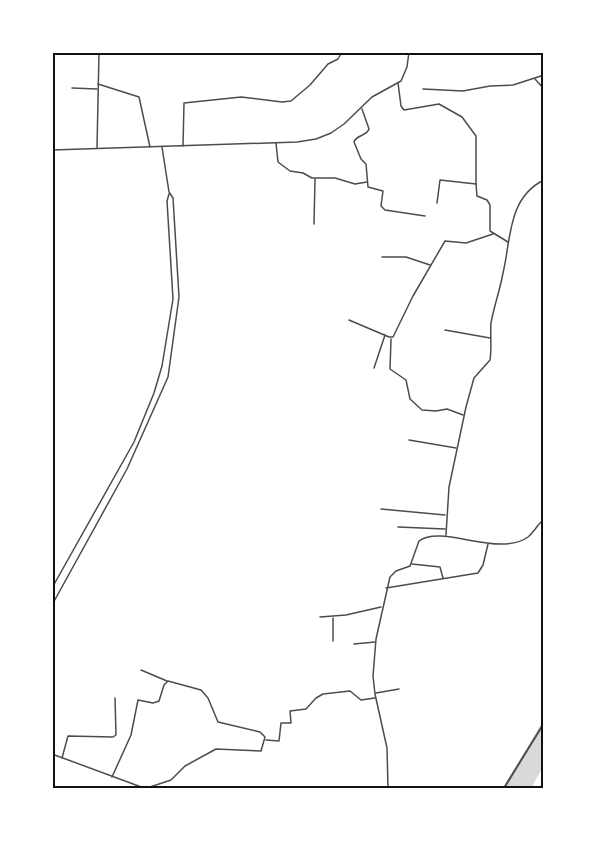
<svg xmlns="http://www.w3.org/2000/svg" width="596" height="841" font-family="Montserrat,sans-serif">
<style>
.water{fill:#d9d9d9}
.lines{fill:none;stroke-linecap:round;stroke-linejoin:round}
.minor{stroke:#4c4c4c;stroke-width:1.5}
.tertiary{stroke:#4c4c4c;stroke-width:2}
.neatline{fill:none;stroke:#111;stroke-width:2}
</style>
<rect width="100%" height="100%" fill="#fff"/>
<path class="water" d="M 543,721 L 543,767 L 531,788 L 503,788 Z"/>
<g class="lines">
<g class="minor">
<path d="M 535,79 L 544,89"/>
<path d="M 398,83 L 401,106 L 404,110 L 439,104 L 462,117 L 476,136 L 476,184"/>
<path d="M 98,84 L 139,97 L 150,147"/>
<path d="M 72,88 L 97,89"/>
<path d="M 423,89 L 463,91 L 490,86 L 513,85 L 544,75"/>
<path d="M 362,109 L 369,129 C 367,136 356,135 354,142 L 361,159 L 366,164 L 368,187 L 383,191 L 381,206 L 385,210 L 425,216"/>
<path d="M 276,143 L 278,162 L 290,171 L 303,173 L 312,178 L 335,178 L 355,184 L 367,182"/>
<path d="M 183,146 L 184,103 L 241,97 L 282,102 L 291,101 L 310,85 L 328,64 L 338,59 L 342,52"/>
<path d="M 97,148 L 99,52"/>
<path d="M 52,150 L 297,142 L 316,139 L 331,133 L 344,124 L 372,97 L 401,81 L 407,67 L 409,52"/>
<path d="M 437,203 L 440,180 L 476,184 L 477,196 L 487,200 L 490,205 L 490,231 L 508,242"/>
<path d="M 314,224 L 315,179"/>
<path d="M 382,257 L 406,257 L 430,265"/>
<path d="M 349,320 L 389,337 L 393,337 L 413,296 L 445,241 L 466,243 L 493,234"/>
<path d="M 445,330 L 490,338"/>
<path d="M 391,339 L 390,369 L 406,380 L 410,399 L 422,410 L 436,411 L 447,409 L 463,415"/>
<path d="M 374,368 L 385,335"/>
<path d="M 409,440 L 456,448"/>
<path d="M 381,509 L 445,515"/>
<path d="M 398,527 L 445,529"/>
<path d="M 446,535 L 449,487 L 466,407 L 474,378 L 490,360 C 492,348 490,335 491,323 C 494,306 500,290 503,273 C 511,241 507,198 544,180"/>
<path d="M 412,564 L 440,567 L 443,578"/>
<path d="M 52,588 L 134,442 L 154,393 L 162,366 L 173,299 L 167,201 L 169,194"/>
<path d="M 386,588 L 478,573 L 483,565 L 488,544"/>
<path d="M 52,605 L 127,469 L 168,377 L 179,297 L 173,198 L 169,192 L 162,147"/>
<path d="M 320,617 L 346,615 L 381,607"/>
<path d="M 333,641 L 333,618"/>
<path d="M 354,644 L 375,642"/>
<path d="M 141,670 L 167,681"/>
<path d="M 376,693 L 399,689"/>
<path d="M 266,740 L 279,741 L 281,723 L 291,723 L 290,711 L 306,709 L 316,698 L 323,694 L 350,691 L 361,700 L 375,698"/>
<path d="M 52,754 L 144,788"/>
<path d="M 62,758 L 68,736 L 113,737 L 116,735 L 115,698"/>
<path d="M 112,777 L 131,735 L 138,700 L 153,703 L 159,701 L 164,685 L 168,681 L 201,690 L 208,698 L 218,722 L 260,732 L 265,737 L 261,751 L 216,749 L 185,766 L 171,780 L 147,788"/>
<path d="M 388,788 L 387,748 L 375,694 L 373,676 L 376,639 L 390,577 L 396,571 L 410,566 L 419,541 C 442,524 499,558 528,537 C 534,532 538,524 544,519"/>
<path d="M 540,788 L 544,782"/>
</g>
<path class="tertiary" d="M 504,788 L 544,723"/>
</g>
<rect width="596" height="841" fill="none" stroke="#ffffff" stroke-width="108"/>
<rect x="54" y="54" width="488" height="733" class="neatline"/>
</svg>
